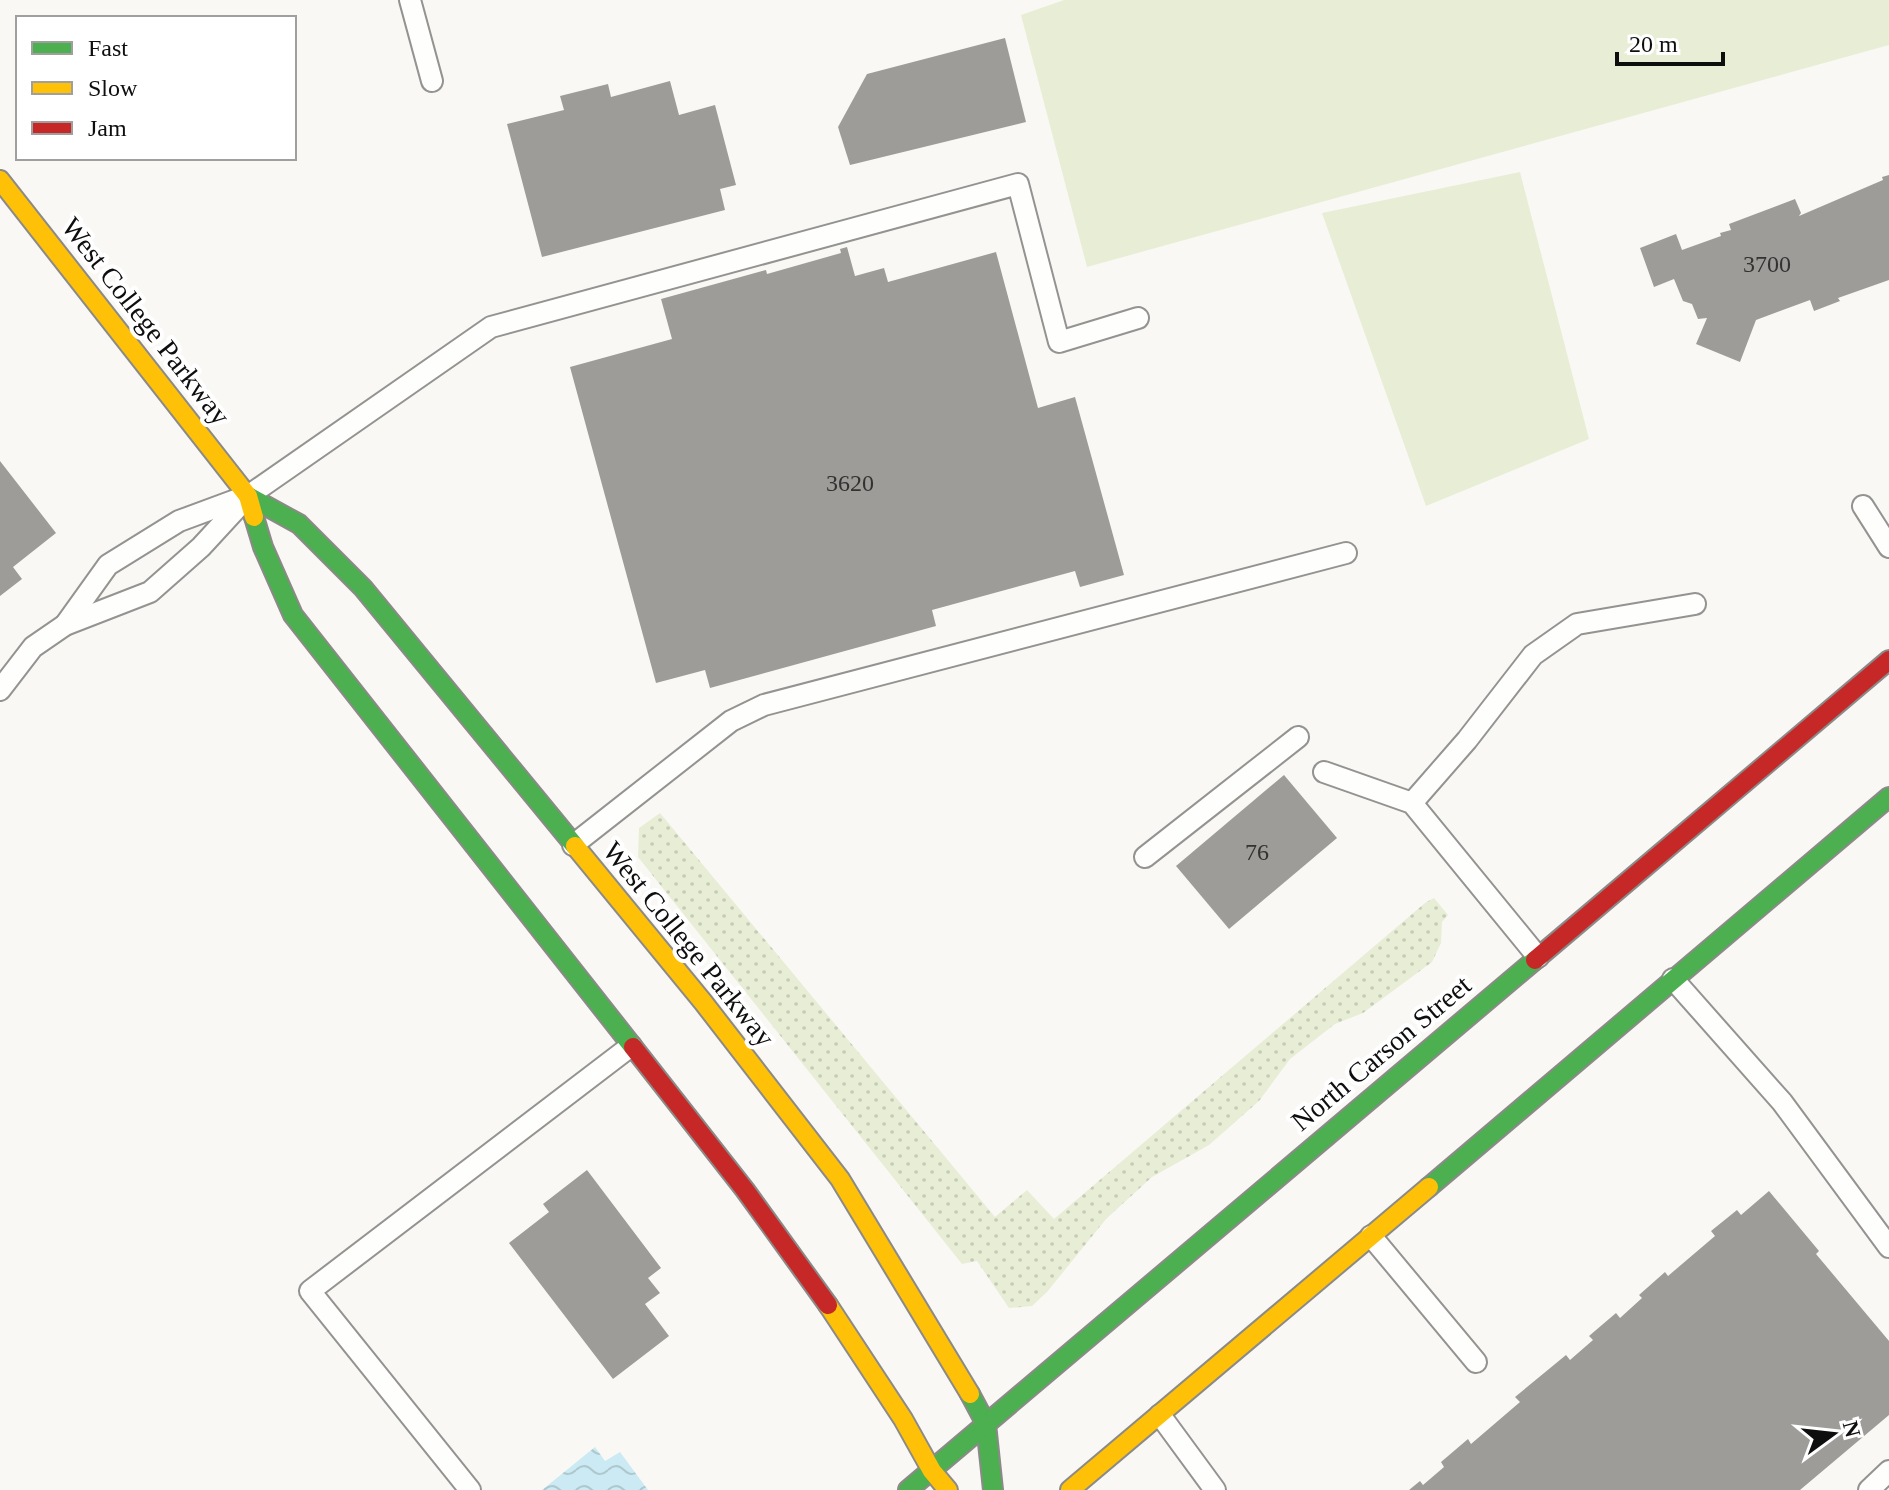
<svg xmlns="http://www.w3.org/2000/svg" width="1889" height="1490" font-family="Georgia,serif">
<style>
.grass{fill:#e7eed5}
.garden{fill:url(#garden-dots)}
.water{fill:url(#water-waves)}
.building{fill:#9e9c99}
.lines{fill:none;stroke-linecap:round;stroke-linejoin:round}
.lane-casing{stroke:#949392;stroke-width:24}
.fast-casing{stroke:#8b8a88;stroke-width:22}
.slow-casing{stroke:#8b8a88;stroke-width:22}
.jam-casing{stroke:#8b8a88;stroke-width:22}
.lane{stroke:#fefefd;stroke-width:20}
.fast{stroke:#4caf50;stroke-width:18}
.slow{stroke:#ffc107;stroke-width:18}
.jam{stroke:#c62828;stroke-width:18}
.labels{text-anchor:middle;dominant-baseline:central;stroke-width:8;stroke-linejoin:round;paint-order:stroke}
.number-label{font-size:24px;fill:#323231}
.street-label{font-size:28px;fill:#0e0e0e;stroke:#fff}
</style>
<defs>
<pattern id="garden-dots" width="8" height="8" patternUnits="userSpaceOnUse" patternTransform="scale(2)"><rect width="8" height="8" fill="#e7eed5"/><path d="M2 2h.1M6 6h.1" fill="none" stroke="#c5cbb6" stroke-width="1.8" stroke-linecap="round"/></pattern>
<pattern id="water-waves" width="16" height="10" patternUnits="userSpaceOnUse" patternTransform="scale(2)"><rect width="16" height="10" fill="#cceaf3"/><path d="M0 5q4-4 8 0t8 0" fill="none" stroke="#aec8cf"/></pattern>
</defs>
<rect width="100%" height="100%" fill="#faf8f4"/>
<g class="grass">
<path d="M 1064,0 L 1889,0 L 1889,45 L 1087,267 L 1021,15 Z"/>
<path d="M 1520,172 L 1589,439 L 1426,506 L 1322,213 Z"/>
</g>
<path class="garden" d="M 660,813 L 995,1217 L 1027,1190 L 1054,1219 L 1425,903 L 1434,898 L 1448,915 L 1442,922 L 1441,943 L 1432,962 L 1363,1013 L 1335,1024 L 1290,1059 L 1259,1101 L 1209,1145 L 1152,1177 L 1106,1219 L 1047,1292 L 1032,1306 L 1009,1308 L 977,1261 L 962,1264 L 638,857 L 639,828 Z"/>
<path class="water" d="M 595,1447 L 605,1461 L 620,1452 L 648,1490 L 542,1490 Z"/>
<g class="building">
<path d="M 1005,38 L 1026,122 L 850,165 L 838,127 L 867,74 Z"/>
<path d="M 670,81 L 679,115 L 715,105 L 736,185 L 720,189 L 725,210 L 542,257 L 507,124 L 564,110 L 560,96 L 608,84 L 611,97 Z"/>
<path d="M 1889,175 L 1889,280 L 1838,298 L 1840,301 L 1814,311 L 1810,300 L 1756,320 L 1740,362 L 1696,344 L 1707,318 L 1698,319 L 1692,304 L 1683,301 L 1674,279 L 1654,287 L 1640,248 L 1676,234 L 1682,250 L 1721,236 L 1720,233 L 1731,230 L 1729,224 L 1795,199 L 1801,213 L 1799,216 L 1883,180 L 1882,177 Z"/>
<path d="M 847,247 L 855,276 L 884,268 L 888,282 L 996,252 L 1038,408 L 1075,397 L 1124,575 L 1080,587 L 1075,571 L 932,610 L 936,626 L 710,688 L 705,670 L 656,683 L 570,367 L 672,339 L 661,299 L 766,270 L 767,274 L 841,253 L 840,249 Z"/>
<path d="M 0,461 L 56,533 L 13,567 L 22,579 L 0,596 Z"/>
<path d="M 1284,775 L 1337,838 L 1229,929 L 1176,866 Z"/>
<path d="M 587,1170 L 661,1268 L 648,1278 L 660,1293 L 645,1304 L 669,1336 L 613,1379 L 509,1243 L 549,1212 L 543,1204 Z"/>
<path d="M 1769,1191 L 1819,1251 L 1816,1254 L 1889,1341 L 1889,1415 L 1800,1490 L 1409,1490 L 1420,1481 L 1423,1485 L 1444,1467 L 1441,1462 L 1468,1439 L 1471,1444 L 1520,1402 L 1515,1397 L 1566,1355 L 1570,1360 L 1593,1340 L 1589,1336 L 1616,1313 L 1620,1318 L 1642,1298 L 1639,1295 L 1665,1272 L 1668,1276 L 1715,1236 L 1711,1231 L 1737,1210 L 1741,1215 Z"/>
</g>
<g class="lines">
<defs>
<g id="lane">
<path d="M 410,0 L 432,81"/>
<path d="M 1863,506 L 1889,547"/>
<path d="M 65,625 L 108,565 L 179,521 L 244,497"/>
<path d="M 0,690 L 33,647 L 65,625 L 150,592 L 201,547 L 248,496 L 491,327 L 1018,184 L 1059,342 L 1138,318"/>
<path d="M 1324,772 L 1412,803 L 1538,957"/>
<path d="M 1412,803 L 1467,740 L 1533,655 L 1577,624 L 1695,604"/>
<path d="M 573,845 L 731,721 L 764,705 L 1346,553"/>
<path d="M 1145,857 L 1298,737"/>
<path d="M 1673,979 L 1782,1102 L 1889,1247"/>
<path d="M 1371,1236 L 1476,1362"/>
<path d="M 1160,1415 L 1215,1490"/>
<path d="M 470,1490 L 310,1291 L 631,1046"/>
<path d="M 1869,1490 L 1889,1471"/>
</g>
<g id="fast">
<path d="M 248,496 L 299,524 L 363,588 L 575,846"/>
<path d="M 254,517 L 263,547 L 293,615 L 633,1047"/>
<path d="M 1429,1187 L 1889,797"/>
<path d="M 970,1394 L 986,1424 L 993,1490"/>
<path d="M 908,1490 L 1535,960"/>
</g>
<g id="slow">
<path d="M 0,180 L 248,496 L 254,517"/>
<path d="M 575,846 L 703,1002 L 840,1179 L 970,1394"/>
<path d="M 828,1305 L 903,1419 L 932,1471 L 948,1490"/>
<path d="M 1070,1490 L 1429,1187"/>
</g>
<g id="jam">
<path d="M 1535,960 L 1889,660"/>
<path d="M 633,1047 L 745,1190 L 828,1305"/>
</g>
</defs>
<use href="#lane" class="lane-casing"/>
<use href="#fast" class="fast-casing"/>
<use href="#slow" class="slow-casing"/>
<use href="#jam" class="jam-casing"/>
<use href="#lane" class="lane"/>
<use href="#fast" class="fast"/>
<use href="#slow" class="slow"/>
<use href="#jam" class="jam"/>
</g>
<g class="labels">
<g class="number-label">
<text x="1767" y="264">3700</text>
<text x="850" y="483">3620</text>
<text x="1257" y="852">76</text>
</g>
<g class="street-label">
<text transform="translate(146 321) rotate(52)">West College Parkway</text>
<text transform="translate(689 944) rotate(51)">West College Parkway</text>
<text transform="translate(1381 1053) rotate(-40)">North Carson Street</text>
</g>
</g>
<rect x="16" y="16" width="280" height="144" fill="#ffffff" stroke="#9f9f9f" stroke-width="2"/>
<rect x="32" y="42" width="40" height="12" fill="#4caf50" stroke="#9f9f9f" stroke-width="2"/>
<text x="88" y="56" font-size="24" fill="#0e0e0e">Fast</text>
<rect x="32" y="82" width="40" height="12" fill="#ffc107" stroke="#9f9f9f" stroke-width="2"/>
<text x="88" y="96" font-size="24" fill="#0e0e0e">Slow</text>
<rect x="32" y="122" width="40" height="12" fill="#c62828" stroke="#9f9f9f" stroke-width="2"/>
<text x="88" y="136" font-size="24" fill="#0e0e0e">Jam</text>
<g transform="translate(1833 1434) rotate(75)" stroke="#ffffff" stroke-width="6" paint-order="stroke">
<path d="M0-6L14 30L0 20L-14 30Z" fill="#0e0e0e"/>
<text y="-12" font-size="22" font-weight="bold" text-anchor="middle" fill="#0e0e0e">N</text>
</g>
<path d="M1617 52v12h106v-12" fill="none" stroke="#0e0e0e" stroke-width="4"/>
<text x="1629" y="52" font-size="24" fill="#0e0e0e" stroke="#ffffff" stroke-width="6" paint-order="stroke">20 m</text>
</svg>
